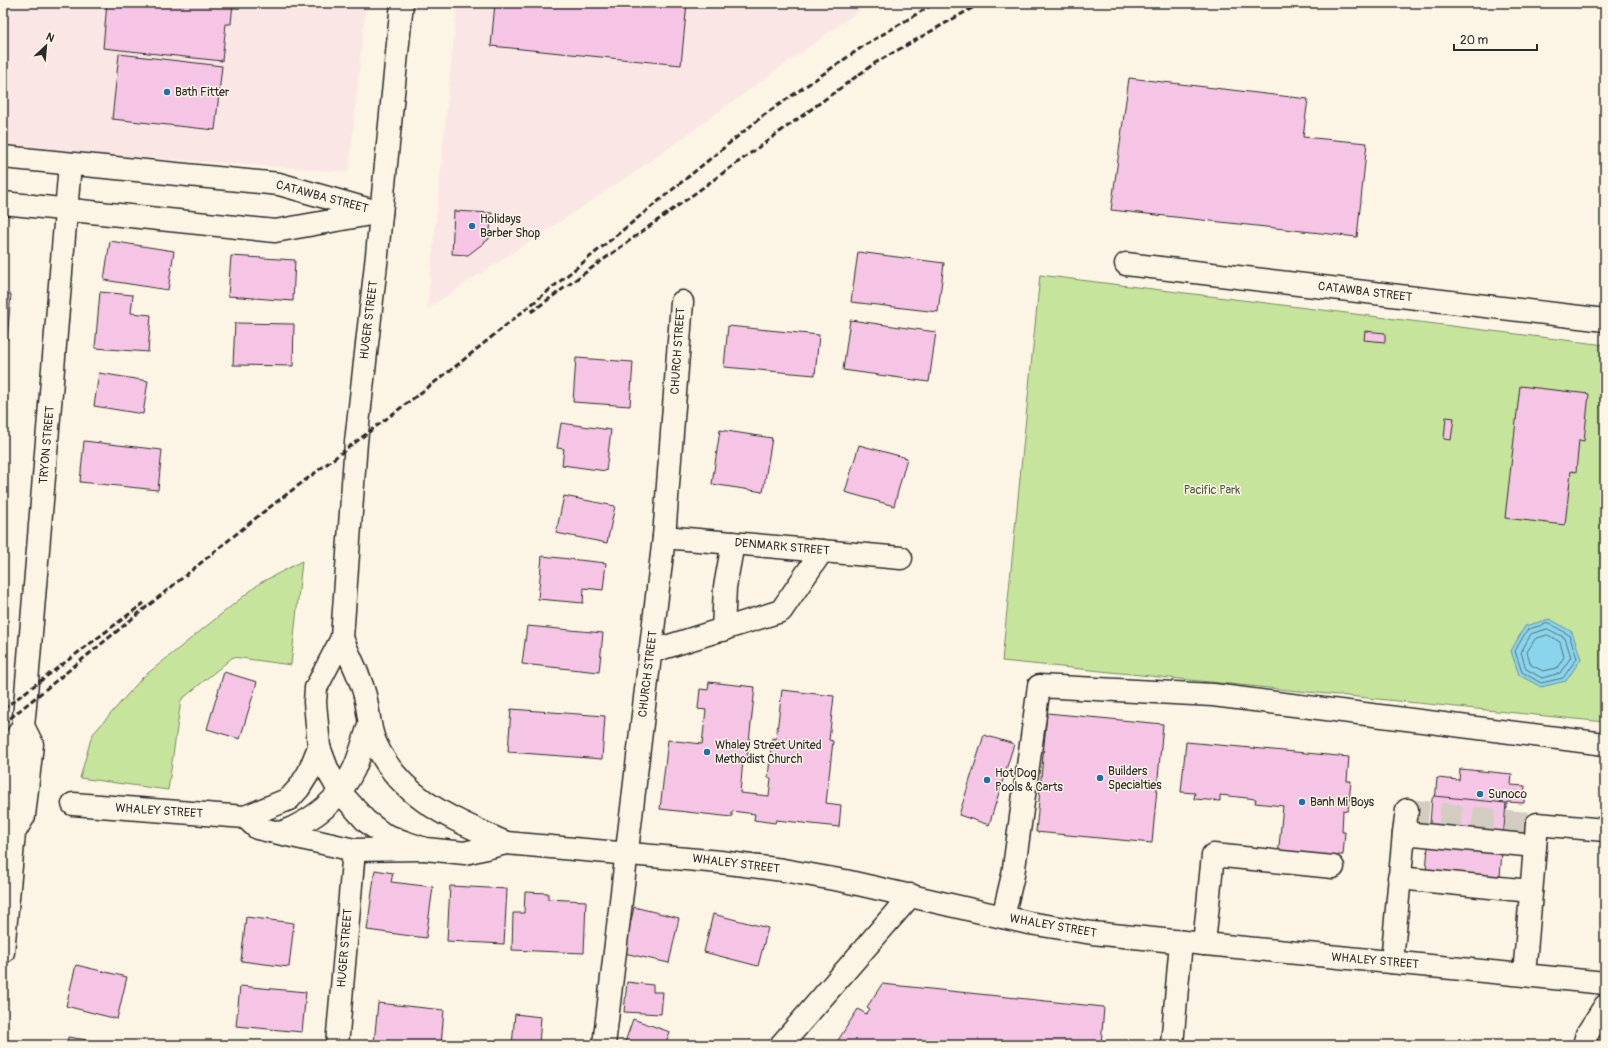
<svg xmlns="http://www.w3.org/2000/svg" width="1608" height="1048" font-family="Pangolin,sans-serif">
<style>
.built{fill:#fae7e5}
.green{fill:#c7e49c;stroke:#798864}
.water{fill:#8bd5ec;stroke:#65919f}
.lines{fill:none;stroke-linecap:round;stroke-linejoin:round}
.shore{stroke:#516f78;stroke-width:1}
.building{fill:#f6c5e5;stroke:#2b2b2b}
.minor-tunnel{stroke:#d2cdc0;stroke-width:22;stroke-dasharray:22 11;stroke-linecap:butt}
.minor-casing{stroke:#2b2b2b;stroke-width:25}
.major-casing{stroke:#2b2b2b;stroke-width:25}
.minor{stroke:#fcf5e5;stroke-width:22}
.major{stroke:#fcf5e5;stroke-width:22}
.rail{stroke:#2b2b2b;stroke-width:3;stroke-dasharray:6 3;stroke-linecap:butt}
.poi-dot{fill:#1f6fb2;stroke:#fcf5e5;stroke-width:1.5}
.labels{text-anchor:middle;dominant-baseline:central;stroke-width:3;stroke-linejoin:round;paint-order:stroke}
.poi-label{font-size:12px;fill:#2b2b2b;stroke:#fcf5e5;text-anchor:start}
.street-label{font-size:12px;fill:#2b2b2b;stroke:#fcf5e5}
.park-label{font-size:12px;fill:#525947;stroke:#fcf5e5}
</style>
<rect width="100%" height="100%" fill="#fcf5e5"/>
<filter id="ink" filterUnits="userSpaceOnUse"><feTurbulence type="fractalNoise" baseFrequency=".025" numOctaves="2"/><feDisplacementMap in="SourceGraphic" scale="8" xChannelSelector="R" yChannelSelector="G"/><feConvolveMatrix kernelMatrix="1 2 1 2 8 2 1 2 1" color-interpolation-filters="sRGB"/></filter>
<g filter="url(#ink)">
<g class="built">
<path d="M 3,3 L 366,3 L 349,172 L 61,152 L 3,146 Z"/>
<path d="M 457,3 L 870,3 L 634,173 L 427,309 Z"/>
</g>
<g class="green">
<path d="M 1040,275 L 1605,345 L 1605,722 L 1002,661 Z"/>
<path d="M 302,561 L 291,665 L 233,657 L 181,700 L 168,790 L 80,778 L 92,735 L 142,678 L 260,583 Z"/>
</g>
<path class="water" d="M 1550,619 L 1572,632 L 1581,659 L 1566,681 L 1541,687 L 1519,675 L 1511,651 L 1525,626 Z"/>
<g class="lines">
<g class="shore">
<path d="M 1549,623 L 1569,635 L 1577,658 L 1563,678 L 1541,683 L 1522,672 L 1515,651 L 1527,630 Z"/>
<path d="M 1548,629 L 1565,638 L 1571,657 L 1560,673 L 1542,678 L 1526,669 L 1521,652 L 1531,634 Z"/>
<path d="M 1548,635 L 1560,642 L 1564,657 L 1557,668 L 1543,671 L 1531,665 L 1527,652 L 1535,639 Z"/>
</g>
</g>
<g class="building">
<path d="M 107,3 L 233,3 L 231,24 L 226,24 L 222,61 L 103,48 Z"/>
<path d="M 495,3 L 687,3 L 681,65 L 491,46 Z"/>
<path d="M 119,54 L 222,66 L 215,130 L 112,119 Z"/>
<path d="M 1129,78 L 1308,99 L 1303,137 L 1367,143 L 1357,237 L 1111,210 Z"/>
<path d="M 454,211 L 492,213 L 489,239 L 468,255 L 452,254 Z"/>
<path d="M 110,241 L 174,251 L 168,290 L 104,280 Z"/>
<path d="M 858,252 L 944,263 L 938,312 L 851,302 Z"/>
<path d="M 231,256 L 295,260 L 293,301 L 228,296 Z"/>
<path d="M 100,292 L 133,295 L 131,313 L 151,315 L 148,352 L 95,348 Z"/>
<path d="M 3,294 L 11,294 L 7,340 L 3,339 Z"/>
<path d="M 850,320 L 936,332 L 929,382 L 843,370 Z"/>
<path d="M 235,323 L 294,324 L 293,366 L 233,365 Z"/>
<path d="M 728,326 L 819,335 L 815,375 L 724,367 Z"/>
<path d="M 1365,331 L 1385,333 L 1385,342 L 1364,340 Z"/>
<path d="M 576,358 L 633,362 L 630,406 L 573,402 Z"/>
<path d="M 99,373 L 148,381 L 143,414 L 94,406 Z"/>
<path d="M 1520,386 L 1589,394 L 1584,441 L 1579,440 L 1576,472 L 1571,471 L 1565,525 L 1505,518 Z"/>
<path d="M 1446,417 L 1454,418 L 1451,440 L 1444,439 Z"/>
<path d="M 561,423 L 611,430 L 606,471 L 562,465 L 564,449 L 557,448 Z"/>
<path d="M 720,430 L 772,438 L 763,492 L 712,484 Z"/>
<path d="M 84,441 L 162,450 L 158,490 L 80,482 Z"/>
<path d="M 859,445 L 907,458 L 894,506 L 845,492 Z"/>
<path d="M 564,496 L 615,506 L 607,543 L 556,533 Z"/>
<path d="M 542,556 L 606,563 L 603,590 L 584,588 L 583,603 L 538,599 Z"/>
<path d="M 527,626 L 603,633 L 599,672 L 522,664 Z"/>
<path d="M 224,672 L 257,682 L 240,739 L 207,729 Z"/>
<path d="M 709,682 L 755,687 L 747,760 L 743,760 L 740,793 L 769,796 L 771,778 L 768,778 L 772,738 L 776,739 L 782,690 L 834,696 L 829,740 L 833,741 L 826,803 L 841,805 L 839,827 L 776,820 L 775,823 L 754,820 L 755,814 L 732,811 L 732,817 L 660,809 L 668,740 L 702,744 L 706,710 L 698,709 L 700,689 L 708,690 Z"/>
<path d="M 511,709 L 605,716 L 602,759 L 508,752 Z"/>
<path d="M 1047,713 L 1163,724 L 1152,843 L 1036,832 Z"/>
<path d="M 984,735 L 1014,744 L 989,825 L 959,815 Z"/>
<path d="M 1186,742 L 1349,757 L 1347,781 L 1351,781 L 1348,811 L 1343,810 L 1342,832 L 1345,832 L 1343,855 L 1338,855 L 1337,862 L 1278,856 L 1283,806 L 1255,803 L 1256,799 L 1220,795 L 1220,801 L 1194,799 L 1195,793 L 1181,792 Z"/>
<path d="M 1460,769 L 1512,774 L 1511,785 L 1525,786 L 1524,803 L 1507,802 L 1507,809 L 1435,802 L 1437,778 L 1459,780 Z"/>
<path d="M 1434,796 L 1506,803 L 1499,889 L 1425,882 L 1432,799 Z"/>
<path d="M 375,870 L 393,873 L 391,882 L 433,887 L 426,938 L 367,930 Z"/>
<path d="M 450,886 L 507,889 L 504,944 L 447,941 Z"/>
<path d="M 525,892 L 548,893 L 548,899 L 586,901 L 584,953 L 512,950 L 513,913 L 524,913 Z"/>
<path d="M 634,907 L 679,918 L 669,963 L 624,953 Z"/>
<path d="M 713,914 L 768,928 L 758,966 L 704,952 Z"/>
<path d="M 246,917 L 294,923 L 289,967 L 241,961 Z"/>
<path d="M 76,965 L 127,977 L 117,1019 L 66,1006 Z"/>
<path d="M 627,982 L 653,985 L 653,992 L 663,992 L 661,1014 L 624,1012 Z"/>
<path d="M 882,984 L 1104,1007 L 1101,1045 L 835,1045 L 858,1009 L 866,1014 L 870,1009 L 867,1007 Z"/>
<path d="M 240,986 L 306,992 L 302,1032 L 236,1026 Z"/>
<path d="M 378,1003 L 444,1010 L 441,1045 L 391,1045 L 374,1043 Z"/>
<path d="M 515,1014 L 541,1017 L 539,1045 L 512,1045 Z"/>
<path d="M 633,1019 L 670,1032 L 665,1045 L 624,1045 Z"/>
<path d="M 68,1037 L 119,1045 L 67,1045 Z"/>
</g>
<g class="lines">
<path class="minor-tunnel" d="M 1407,810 L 1537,824"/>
<defs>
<g id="minor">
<path d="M 3,157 L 279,184 L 381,213"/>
<path d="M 3,203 L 275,231 L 376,213"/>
<path d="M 1126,264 L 1605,320"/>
<path d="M 664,537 L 901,558"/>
<path d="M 723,630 L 725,587 L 733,543"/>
<path d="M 650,652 L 781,611 L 822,551"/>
<path d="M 73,804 L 245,817 L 289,799 L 299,788 L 309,772 L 319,747"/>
<path d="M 245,817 L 257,828 L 354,850 L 423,849"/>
<path d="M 14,833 L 4,817 L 13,743 L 23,726 L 25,706 L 70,164"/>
<path d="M 281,833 C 312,821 339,801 354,769 C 360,756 364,740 369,725"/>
<path d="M 1404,833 L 1407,810"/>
<path d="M 1399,878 L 1531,891"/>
<path d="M 1003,917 L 1013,875 L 1039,686 L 1213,695 L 1605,744"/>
<path d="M 1204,944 L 1213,855 L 1333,867"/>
<path d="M 3,952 L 14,833 L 24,816 L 32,744 L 23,726"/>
<path d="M 1392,962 L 1404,833 L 1535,846"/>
<path d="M 1524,975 L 1537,824 L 1605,830"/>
<path d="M 337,1045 L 354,850"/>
<path d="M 604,1045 L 664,537 L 682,302"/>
<path d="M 781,1045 L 911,895"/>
<path d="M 1172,1045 L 1181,942"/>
</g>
<g id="major">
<path d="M 402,3 L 377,255 L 356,442 L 342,638 L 316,688 L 315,702 L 319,747 L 328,771 L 340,792 L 366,821 L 383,834 L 404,842 L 425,849 L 465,853 L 506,843 L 720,862 L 783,870 L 845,881 L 1029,923 L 1092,933 L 1605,983"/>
<path d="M 342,638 C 349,656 359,674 364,692 C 369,708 368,726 375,742 C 400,799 453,819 506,843"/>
<path d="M 1584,1045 L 1587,1034 L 1605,1006"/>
</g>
</defs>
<use href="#minor" class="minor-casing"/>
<use href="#major" class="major-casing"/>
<use href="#minor" class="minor"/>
<use href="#major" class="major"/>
<g class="rail">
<path d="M 531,312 L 875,63 L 981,3"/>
<path d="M 3,709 L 144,603"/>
<path d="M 3,724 L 262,513 L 456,366 L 764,115 L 865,45 L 935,3"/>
</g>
</g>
</g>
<g class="poi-dot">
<circle cx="167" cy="92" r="4"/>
<circle cx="472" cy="226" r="4"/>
<circle cx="707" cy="752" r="4"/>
<circle cx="1100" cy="778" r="4"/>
<circle cx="987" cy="780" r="4"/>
<circle cx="1480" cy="794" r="4"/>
<circle cx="1302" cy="802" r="4"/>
</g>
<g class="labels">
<g class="poi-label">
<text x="175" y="92">Bath Fitter</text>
<text x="480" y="219">Holidays<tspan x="480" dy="14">Barber Shop</tspan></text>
<text x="715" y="745">Whaley Street United<tspan x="715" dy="14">Methodist Church</tspan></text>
<text x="1108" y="771">Builders<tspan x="1108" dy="14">Specialties</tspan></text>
<text x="995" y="773">Hot Dog<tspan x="995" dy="14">Pools &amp; Carts</tspan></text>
<text x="1488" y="794">Sunoco</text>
<text x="1310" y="802">Banh Mi Boys</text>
</g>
<g class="street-label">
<text transform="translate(322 197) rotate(15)">CATAWBA STREET</text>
<text transform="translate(1365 292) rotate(7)">CATAWBA STREET</text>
<text transform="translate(369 320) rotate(-83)">HUGER STREET</text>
<text transform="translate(678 351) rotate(-86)">CHURCH STREET</text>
<text transform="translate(47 445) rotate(-85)">TRYON STREET</text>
<text transform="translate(782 547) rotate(5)">DENMARK STREET</text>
<text transform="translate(648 674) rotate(-83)">CHURCH STREET</text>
<text transform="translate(159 811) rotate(4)">WHALEY STREET</text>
<text transform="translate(736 864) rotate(7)">WHALEY STREET</text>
<text transform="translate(1053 926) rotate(10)">WHALEY STREET</text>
<text transform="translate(345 948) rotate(-85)">HUGER STREET</text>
<text transform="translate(1375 961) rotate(5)">WHALEY STREET</text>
</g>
<g class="park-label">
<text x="1212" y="490">Pacific Park</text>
</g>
</g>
<rect width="1608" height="1048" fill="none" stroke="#fcf5e5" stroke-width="16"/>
<rect x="8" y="8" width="1592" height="1032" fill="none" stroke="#2b2b2b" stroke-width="1.5" filter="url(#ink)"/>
<g transform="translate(46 46) rotate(26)" stroke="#fcf5e5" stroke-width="3" paint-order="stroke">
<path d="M0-3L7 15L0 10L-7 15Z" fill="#2b2b2b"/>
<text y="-6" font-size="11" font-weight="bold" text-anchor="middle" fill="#2b2b2b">N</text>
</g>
<path d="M1454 44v6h83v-6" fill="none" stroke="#2b2b2b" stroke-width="2"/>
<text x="1460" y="44" font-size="12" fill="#2b2b2b" stroke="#fcf5e5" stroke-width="3" paint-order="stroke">20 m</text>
</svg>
